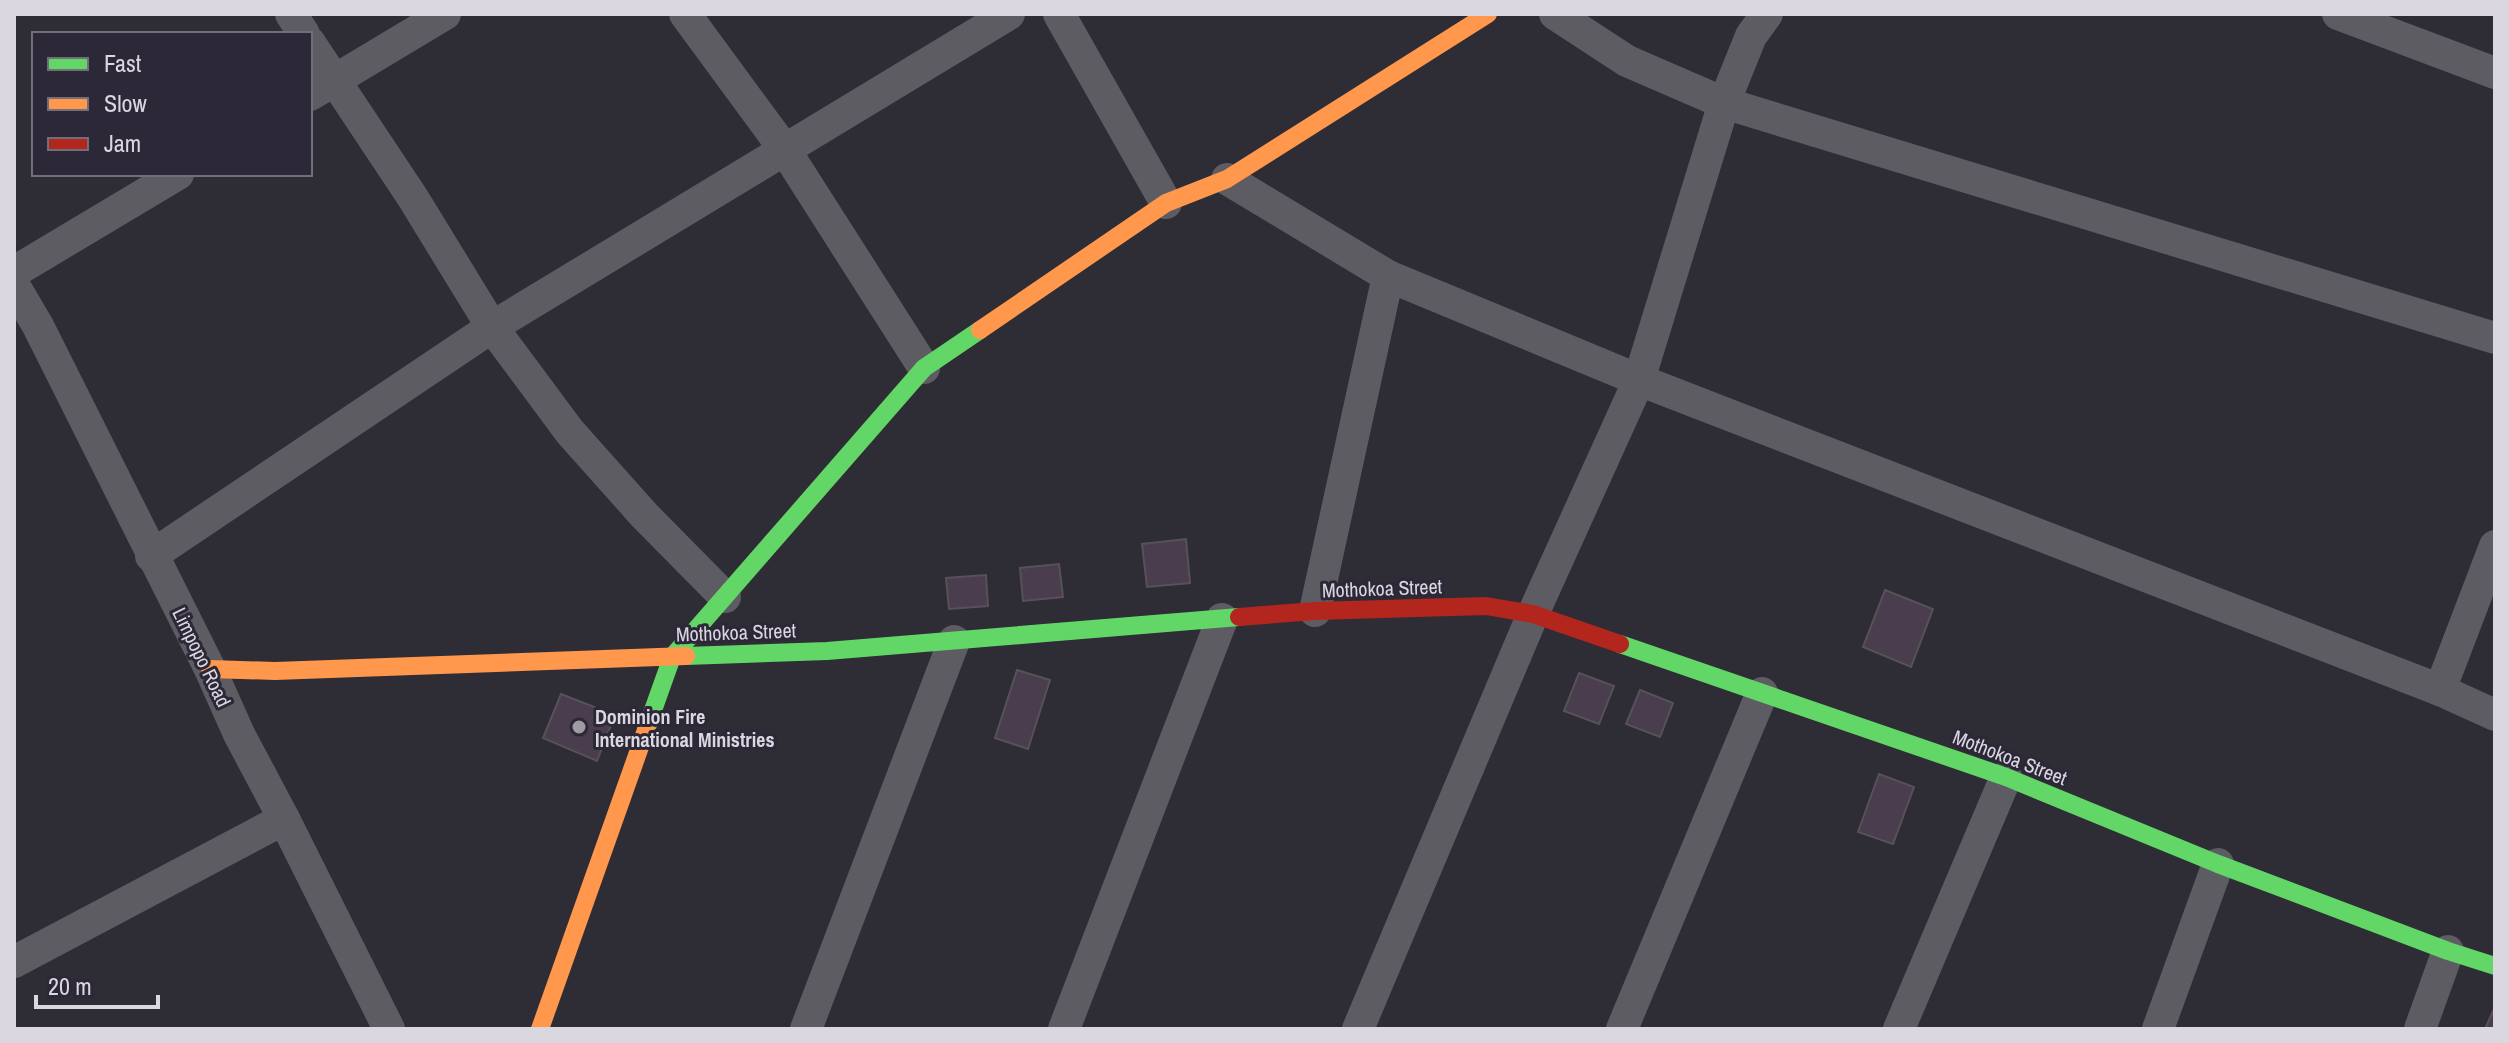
<svg xmlns="http://www.w3.org/2000/svg" width="2509" height="1043" font-family="'Archivo Narrow',sans-serif">
<style>
.building{fill:#4a3d4e;stroke:#565258;stroke-width:2}
.lines{fill:none;stroke-linecap:round;stroke-linejoin:round}
.street{stroke:#5e5c63;stroke-width:32}
.fast{stroke:#63d668;stroke-width:18}
.slow{stroke:#ff974d;stroke-width:18}
.jam{stroke:#b3261e;stroke-width:18}
.poi-dot{fill:#9e9ba4;stroke:#2d2838;stroke-width:3}
.labels{text-anchor:middle;dominant-baseline:central;stroke-width:6;stroke-linejoin:round;paint-order:stroke}
.street-label{font-size:20px;fill:#dad7e1;stroke:#2d2838}
.poi-label{font-size:20px;font-weight:bold;fill:#dad7e1;stroke:#2d2838;text-anchor:start}
</style>
<rect width="100%" height="100%" fill="#2e2c34"/>
<g class="building">
<path d="M 1186,539 L 1190,583 L 1147,587 L 1142,544 Z"/>
<path d="M 1059,564 L 1063,597 L 1023,601 L 1020,568 Z"/>
<path d="M 986,575 L 988,606 L 949,609 L 946,578 Z"/>
<path d="M 1885,590 L 1933,609 L 1911,667 L 1863,647 Z"/>
<path d="M 1017,670 L 1050,680 L 1028,749 L 995,738 Z"/>
<path d="M 1579,673 L 1614,686 L 1599,724 L 1564,711 Z"/>
<path d="M 1640,690 L 1673,703 L 1660,737 L 1626,724 Z"/>
<path d="M 561,694 L 615,715 L 597,761 L 543,738 Z"/>
<path d="M 1879,774 L 1914,787 L 1893,844 L 1858,832 Z"/>
<path d="M 2493,1011 L 2495,1029 L 2485,1029 Z"/>
</g>
<g class="lines">
<g class="street">
<path d="M 291,14 L 304,34"/>
<path d="M 685,14 L 785,150 L 924,368"/>
<path d="M 1059,14 L 1166,203"/>
<path d="M 1555,14 L 1627,61 L 1724,103 L 2495,338"/>
<path d="M 2338,14 L 2495,73"/>
<path d="M 310,43 L 413,198 L 492,327 L 570,432 L 644,515 L 725,597"/>
<path d="M 310,95 L 445,14"/>
<path d="M 1227,179 L 1388,276 L 1639,380 L 2440,690 L 2495,715"/>
<path d="M 14,272 L 178,174"/>
<path d="M 14,285 L 38,326 L 210,669 L 239,734 L 284,819 L 389,1029"/>
<path d="M 151,556 L 492,327 L 1009,14"/>
<path d="M 1315,611 L 1388,276"/>
<path d="M 2440,690 L 2495,546"/>
<path d="M 14,962 L 284,819"/>
<path d="M 806,1029 L 954,641"/>
<path d="M 1064,1029 L 1222,619"/>
<path d="M 1358,1029 L 1533,614 L 1639,380 L 1724,103 L 1751,36 L 1767,14"/>
<path d="M 1622,1029 L 1762,693"/>
<path d="M 1899,1029 L 2006,777"/>
<path d="M 2158,1029 L 2218,864"/>
<path d="M 2420,1029 L 2448,951"/>
</g>
<g class="fast">
<path d="M 1620,644 L 2006,777 L 2218,864 L 2448,951 L 2495,966"/>
<path d="M 686,656 L 827,651 L 1239,617"/>
<path d="M 646,730 L 672,657 L 924,368 L 980,330"/>
</g>
<g class="slow">
<path d="M 980,330 L 1166,203 L 1227,179 L 1488,14"/>
<path d="M 210,669 L 275,671 L 686,656"/>
<path d="M 540,1029 L 646,730"/>
</g>
<path class="jam" d="M 1239,617 L 1315,611 L 1486,606 L 1533,614 L 1620,644"/>
</g>
<circle class="poi-dot" cx="579" cy="727" r="8"/>
<g class="labels">
<g class="street-label">
<text transform="translate(1382 588) rotate(-2)">Mothokoa Street</text>
<text transform="translate(736 632) rotate(-2)">Mothokoa Street</text>
<text transform="translate(202 657) rotate(64)">Limpopo Road</text>
<text transform="translate(2010 757) rotate(21)">Mothokoa Street</text>
</g>
<g class="poi-label">
<text x="595" y="716">Dominion Fire<tspan x="595" dy="23">International Ministries</tspan></text>
</g>
</g>
<rect width="2509" height="1043" fill="none" stroke="#dad7e1" stroke-width="32"/>
<rect x="32" y="32" width="280" height="144" fill="#2d2838" stroke="#726e7c" stroke-width="2"/>
<rect x="48" y="58" width="40" height="12" fill="#63d668" stroke="#726e7c" stroke-width="2"/>
<text x="104" y="72" font-size="24" fill="#dad7e1">Fast</text>
<rect x="48" y="98" width="40" height="12" fill="#ff974d" stroke="#726e7c" stroke-width="2"/>
<text x="104" y="112" font-size="24" fill="#dad7e1">Slow</text>
<rect x="48" y="138" width="40" height="12" fill="#b3261e" stroke="#726e7c" stroke-width="2"/>
<text x="104" y="152" font-size="24" fill="#dad7e1">Jam</text>
<path d="M36 995v12h122v-12" fill="none" stroke="#dad7e1" stroke-width="4"/>
<text x="48" y="995" font-size="24" fill="#dad7e1" stroke="#2d2838" stroke-width="6" paint-order="stroke">20 m</text>
</svg>
